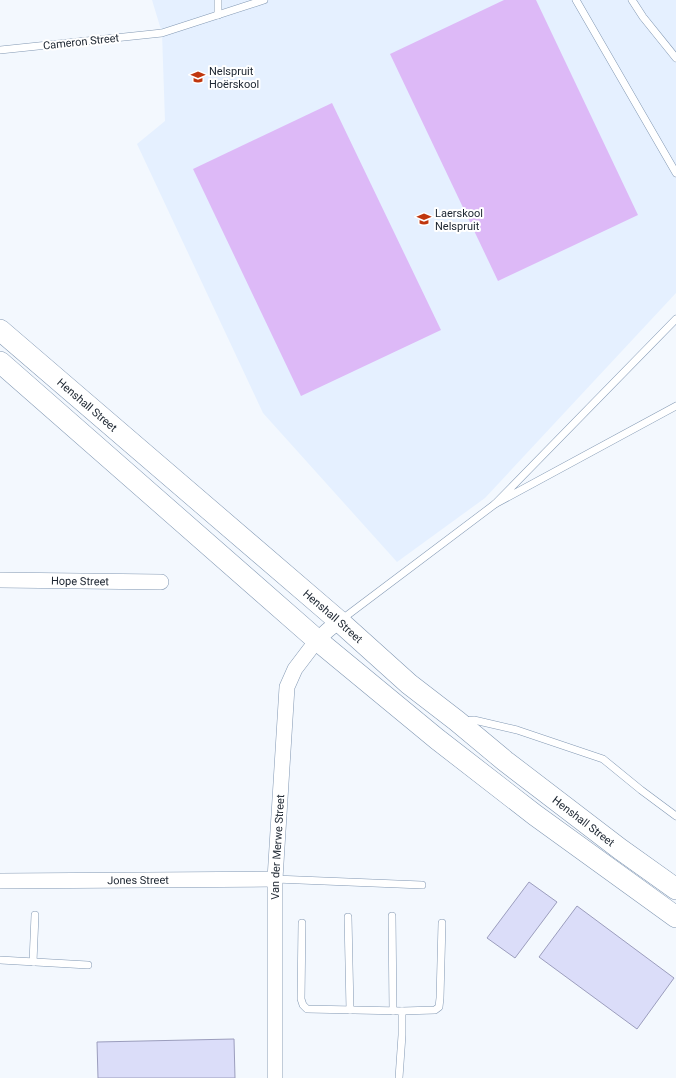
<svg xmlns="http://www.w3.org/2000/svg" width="676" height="1078" font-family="Roboto,sans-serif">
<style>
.built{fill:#e5f0ff}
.green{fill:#ddb9f7}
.building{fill:#dbddf9;stroke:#9b9dbd}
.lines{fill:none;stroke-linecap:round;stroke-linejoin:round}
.lane-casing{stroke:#8298b3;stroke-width:8}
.street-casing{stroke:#8298b3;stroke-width:16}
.secondary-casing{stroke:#8298b3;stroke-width:22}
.lane{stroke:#fff;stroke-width:7}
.street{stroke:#fff;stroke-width:15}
.secondary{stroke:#fff;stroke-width:21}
.labels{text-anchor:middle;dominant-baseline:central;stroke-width:4;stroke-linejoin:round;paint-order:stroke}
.street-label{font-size:11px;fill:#202934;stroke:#fff}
.poi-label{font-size:11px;fill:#202934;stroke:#fff;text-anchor:start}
</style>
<rect width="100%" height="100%" fill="#f3f8fe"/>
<path class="built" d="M 152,0 L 676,0 L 676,293 L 485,498 L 397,562 L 263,413 L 137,144 L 165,121 L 162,33 Z"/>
<g class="green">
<path d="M 504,0 L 536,0 L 638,215 L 498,281 L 390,54 Z"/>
<path d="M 332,103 L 441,330 L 301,396 L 193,169 Z"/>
</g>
<g class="building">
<path d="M 529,882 L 557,902 L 515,958 L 487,938 Z"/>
<path d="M 577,906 L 674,978 L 637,1029 L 539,957 Z"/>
<path d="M 234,1039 L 235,1078 L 98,1078 L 97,1042 Z"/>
</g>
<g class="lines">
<defs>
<g id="lane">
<path d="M 218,0 L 218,15"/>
<path d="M 576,0 L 676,173"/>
<path d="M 632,0 L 643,17 L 676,58"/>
<path d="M 0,50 L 162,33 L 264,0"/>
<path d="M 676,319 L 495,504 L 676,406"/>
<path d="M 341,620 L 495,504"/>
<path d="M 463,721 L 474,720 L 517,730 L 603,759 L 641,790 L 676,816"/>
<path d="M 275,879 L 422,885"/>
<path d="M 392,916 L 393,1011"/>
<path d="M 348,917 L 350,1010"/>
<path d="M 302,923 L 301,999 L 303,1005 L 307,1009 L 402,1011 L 402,1035 L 399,1078"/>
<path d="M 0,960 L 88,965"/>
<path d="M 33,962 L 35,915"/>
<path d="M 402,1011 L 435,1010 L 439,1007 L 440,998 L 442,923"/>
</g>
<g id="street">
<path id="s1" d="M 0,580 L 161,582"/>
<path id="s2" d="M 0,881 L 275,879"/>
<path id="s3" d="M 275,1078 L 275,879 L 287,687 L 295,669 L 317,640 L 328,630 L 339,621"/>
</g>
<g id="secondary">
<path id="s4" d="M 0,330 L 339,621 L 409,684 L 457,721 L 505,761 L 620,849 L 676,889"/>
<path d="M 0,362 L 317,640 L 437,739 L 535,815 L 676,917"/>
</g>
</defs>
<use href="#lane" class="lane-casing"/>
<use href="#street" class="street-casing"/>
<use href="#secondary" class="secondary-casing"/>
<use href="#lane" class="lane"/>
<use href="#street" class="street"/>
<use href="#secondary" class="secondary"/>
</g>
<defs>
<symbol id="school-bare" viewBox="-9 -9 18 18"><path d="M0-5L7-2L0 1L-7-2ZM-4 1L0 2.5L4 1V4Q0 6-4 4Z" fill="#c0360e" stroke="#fff" stroke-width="2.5" paint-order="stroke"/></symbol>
</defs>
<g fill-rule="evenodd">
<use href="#school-bare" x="188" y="67" width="20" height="20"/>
<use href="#school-bare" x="414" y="209" width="20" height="20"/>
</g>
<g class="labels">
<g class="street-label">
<text transform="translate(81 42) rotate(-6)">Cameron Street</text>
<text stroke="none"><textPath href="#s4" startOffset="115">Henshall Street</textPath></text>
<text stroke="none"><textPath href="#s1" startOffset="80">Hope Street</textPath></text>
<text stroke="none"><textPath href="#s4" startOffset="439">Henshall Street</textPath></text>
<text stroke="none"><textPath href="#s4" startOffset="763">Henshall Street</textPath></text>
<text stroke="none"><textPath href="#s3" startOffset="231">Van der Merwe Street</textPath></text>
<text stroke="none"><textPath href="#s2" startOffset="138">Jones Street</textPath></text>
</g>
<g class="poi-label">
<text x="209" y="71">Nelspruit<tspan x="209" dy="13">Hoërskool</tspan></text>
<text x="435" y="213">Laerskool<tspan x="435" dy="13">Nelspruit</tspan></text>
</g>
</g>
</svg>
